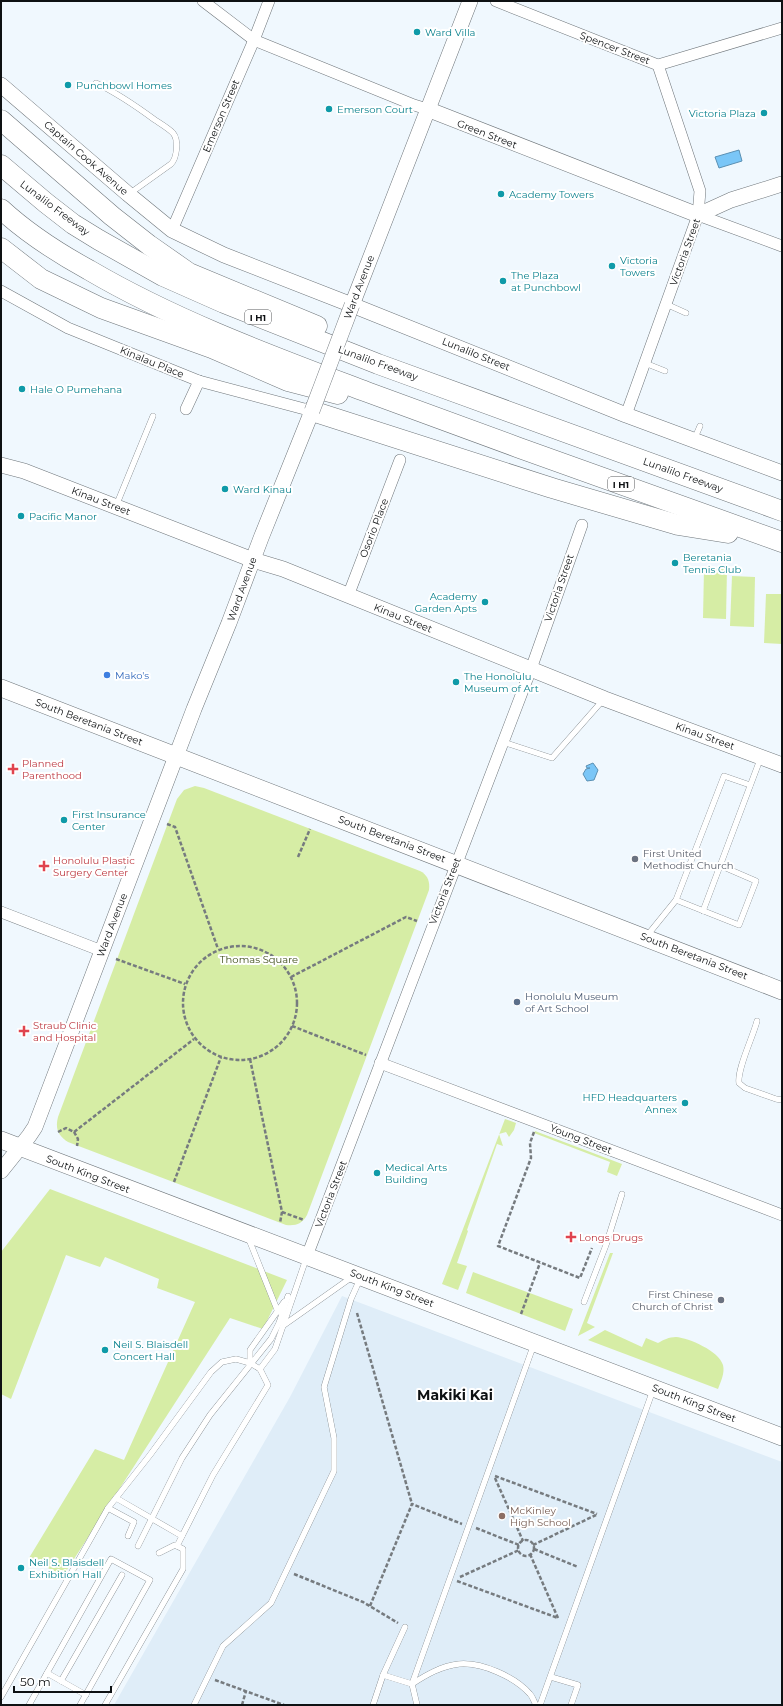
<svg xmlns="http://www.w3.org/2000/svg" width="783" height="1706" font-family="Montserrat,sans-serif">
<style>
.built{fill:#dfedf8}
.green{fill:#d6eda5}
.water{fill:#7ac6f7;stroke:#5a90b3}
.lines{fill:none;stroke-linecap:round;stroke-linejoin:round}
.lane-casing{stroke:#6e757a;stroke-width:6}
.street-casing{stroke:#6e757a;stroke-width:12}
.secondary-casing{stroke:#6e757a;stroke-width:16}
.primary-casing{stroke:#6e757a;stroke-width:18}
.highway-casing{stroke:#6e757a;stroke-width:21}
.path{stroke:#767b7f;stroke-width:2.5;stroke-dasharray:4 2;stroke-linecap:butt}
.lane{stroke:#fff;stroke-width:5.5}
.street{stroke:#fff;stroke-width:11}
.secondary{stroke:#fff;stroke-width:15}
.primary{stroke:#fff;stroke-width:17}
.highway{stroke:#fff;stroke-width:20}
.secondary-bridge-casing{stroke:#6e757a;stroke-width:16;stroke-linecap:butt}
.secondary-bridge{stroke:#fff;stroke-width:15}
.culture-dot{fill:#0f9aa8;stroke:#fff;stroke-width:1.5}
.shop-dot{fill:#3f7fe0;stroke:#fff;stroke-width:1.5}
.health-dot{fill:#e0444e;stroke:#fff;stroke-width:1.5}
.worship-dot{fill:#6b7280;stroke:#fff;stroke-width:1.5}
.service-dot{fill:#5c6f8a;stroke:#fff;stroke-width:1.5}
.education-dot{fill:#8d6e63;stroke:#fff;stroke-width:1.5}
.labels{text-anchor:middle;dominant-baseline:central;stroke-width:4;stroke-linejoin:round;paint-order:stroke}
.shield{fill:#fff;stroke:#56585a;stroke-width:1}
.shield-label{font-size:9px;font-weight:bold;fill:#0e1113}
.culture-label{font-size:10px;fill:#0d838f;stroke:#fff;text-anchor:start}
.street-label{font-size:10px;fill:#0e1113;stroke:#fff}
.shop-label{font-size:10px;fill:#366cbe;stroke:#fff;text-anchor:start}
.health-label{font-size:10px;fill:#be3a42;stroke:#fff;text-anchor:start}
.worship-label{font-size:10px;fill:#5b616d;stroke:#fff;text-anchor:start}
.park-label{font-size:10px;fill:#3c4b15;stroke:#fff}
.service-label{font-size:10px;fill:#4e5e75;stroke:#fff;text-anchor:start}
.education-label{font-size:10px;fill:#785e54;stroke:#fff;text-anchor:start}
.district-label{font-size:14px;font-weight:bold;fill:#0e1113;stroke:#fff}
</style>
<rect width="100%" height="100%" fill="#f0f8fe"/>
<path class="built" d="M 342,1296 L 782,1462 L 782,1705 L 114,1705 L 290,1397 Z"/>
<g class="green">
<path d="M 704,569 L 727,569 L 726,619 L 703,618 Z"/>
<path d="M 732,576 L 755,577 L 754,627 L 730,626 Z"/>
<path d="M 766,594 L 782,594 L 782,644 L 764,643 Z"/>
<path d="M 195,786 L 204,788 L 420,871 C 428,875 430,882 429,890 L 307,1215 C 302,1224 296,1226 286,1225 L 68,1142 C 58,1136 55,1128 58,1117 L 177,799 L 184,790 Z"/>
<path d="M 505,1119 L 516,1123 L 514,1130 L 509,1137 L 506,1132 L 499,1134 L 503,1146 L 497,1144 L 467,1230 L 468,1231 L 457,1263 L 467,1266 L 458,1290 L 442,1284 Z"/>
<path d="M 535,1131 L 622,1164 L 617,1176 L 607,1172 L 610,1162 L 534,1133 Z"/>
<path d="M 50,1189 L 287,1280 L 263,1329 L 230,1318 L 63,1576 L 29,1558 L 95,1449 L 124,1460 L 195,1302 L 157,1288 L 159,1279 L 105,1257 L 100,1267 L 66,1255 L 11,1399 L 1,1394 L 1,1252 Z"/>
<path d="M 610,1253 L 613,1253 L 587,1323 L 595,1327 L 578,1336 Z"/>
<path d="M 473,1272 L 573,1309 L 565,1331 L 466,1293 Z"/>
<path d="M 605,1330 L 642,1347 L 646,1338 L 658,1343 C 663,1340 669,1337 676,1337 C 689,1338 719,1351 723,1365 C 725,1373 721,1381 718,1389 L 588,1340 Z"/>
</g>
<g class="water">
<path d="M 739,150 L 742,161 L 719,168 L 715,157 Z"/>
<path d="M 593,763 L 598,770 L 594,780 L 587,781 L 583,774 L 586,769 L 590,768 L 587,768 L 586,766 Z"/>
</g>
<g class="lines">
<defs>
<g id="lane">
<path d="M 96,83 C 117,93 136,106 155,120 C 161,124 168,128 173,133 C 179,140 177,158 171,164 L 129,194"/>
<path d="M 666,304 L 686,313"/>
<path d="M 645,363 L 665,371"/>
<path d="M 694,440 L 700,426"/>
<path d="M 116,506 L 153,416"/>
<path d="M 503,742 L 552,758 L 603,700"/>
<path d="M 676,900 L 739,925 L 756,881 L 719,865"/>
<path d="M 703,911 L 761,757"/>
<path d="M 646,937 L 676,900 L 724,776 L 750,785"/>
<path d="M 757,1021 C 753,1037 737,1069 739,1083 L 745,1088 L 776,1099 L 782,1100"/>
<path d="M 248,1237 L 278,1312"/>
<path d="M 584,1302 L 606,1245 L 622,1194"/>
<path d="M 284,1325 L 352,1277"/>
<path d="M 250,1363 L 250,1350 L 284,1302"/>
<path d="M 260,1369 L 275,1349 L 306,1259"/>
<path d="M 116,1498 L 182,1536"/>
<path d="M 108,1508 L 150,1455 L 211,1372 L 222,1362 L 236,1359 L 250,1363 L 260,1369 L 268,1385 L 213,1475 L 177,1546"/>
<path d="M 138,1546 L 182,1458 L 210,1415 L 271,1339 L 279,1323 L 288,1296"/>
<path d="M 47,1673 L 86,1695"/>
<path d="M 383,1675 L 412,1684 L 534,1344"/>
<path d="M 551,1677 L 578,1685 L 571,1705"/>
<path d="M 61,1681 L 122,1575"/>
<path d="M 1,1697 L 108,1508 L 134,1522 L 128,1536"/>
<path d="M 29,1705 L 111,1559 L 150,1580 L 80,1705"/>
<path d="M 105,1705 L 183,1569 L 183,1549 L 175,1545 L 159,1553"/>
<path d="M 194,1705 L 223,1646 L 271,1603 L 334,1471 L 334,1438 L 324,1387 L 351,1299 L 360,1279"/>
<path d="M 373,1705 L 383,1675 L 405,1627"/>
<path d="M 417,1705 L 412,1684 C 426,1675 441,1666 459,1664 C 482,1662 515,1677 530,1694 C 533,1697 534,1702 536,1705"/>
<path d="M 540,1705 L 653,1390"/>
</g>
<g id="street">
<path d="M 203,1 L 254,40 L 414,105 L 427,109"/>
<path d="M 496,1 L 658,65 L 782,28"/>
<path d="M 698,215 L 782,246"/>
<path d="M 172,230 L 254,40 L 269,1"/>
<path d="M 1,291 L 68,328 L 199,381 L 312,411"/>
<path d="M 186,409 L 199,381"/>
<path d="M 626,415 L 698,215 L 700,191 L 658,65"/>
<path d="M 348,596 L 400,460"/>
<path d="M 1,912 L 102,951"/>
<path d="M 380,1063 L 782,1215"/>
<path d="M 307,1256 L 531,669 L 582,525"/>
</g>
<g id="secondary">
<path d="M 1,85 L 128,194 L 172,230 L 201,244 L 224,255 L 352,305 L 626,415 L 782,473"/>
<path d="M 427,109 L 698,215 L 731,200 L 782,184"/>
<path d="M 352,305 L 470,1"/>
<path d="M 1,465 L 24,471 L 253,560 L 283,569 L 605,699 L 782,765"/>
<path d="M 1,1171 L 29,1136 L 35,1127 L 194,709 L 229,623 L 261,538 L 312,411"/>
</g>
<g id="primary">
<path d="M 1,688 L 782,991"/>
<path d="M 1,1140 L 782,1437"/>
</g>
<g id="highway">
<path d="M 1,120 L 112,216 L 149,245 L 189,273 L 317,326"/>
<path d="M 1,165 L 46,203 L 73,224 L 99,240 L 163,276 L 224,303 L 378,364 L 782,511"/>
<path d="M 1,209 C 27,233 58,253 89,270 C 176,321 272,356 367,392 C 505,443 643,493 782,542"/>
<path d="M 1,248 L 41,279 L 101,308 L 212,348 L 288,381 L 338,394"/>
<path d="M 312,411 L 552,488 L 678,525 L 728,533"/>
</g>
</defs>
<use href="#lane" class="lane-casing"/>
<use href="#street" class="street-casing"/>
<use href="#secondary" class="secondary-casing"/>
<use href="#primary" class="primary-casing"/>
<use href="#highway" class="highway-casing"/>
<g class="path">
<path d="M 167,824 L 175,827 L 218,949"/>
<path d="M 298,857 L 310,829"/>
<circle cx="240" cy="1003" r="57"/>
<path d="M 116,959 L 185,984"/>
<path d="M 291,977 L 406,917 L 417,921"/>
<path d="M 292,1026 L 366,1055"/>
<path d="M 250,1059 L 282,1212 L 280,1223"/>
<path d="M 58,1132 L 66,1128 L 74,1132 L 194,1039"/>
<path d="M 74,1132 L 78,1139 L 77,1146"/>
<path d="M 534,1132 L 530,1143 L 531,1158 L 498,1246 L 580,1278 L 592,1248"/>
<path d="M 174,1182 L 221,1057"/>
<path d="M 282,1212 L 304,1220"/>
<path d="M 357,1313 L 412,1504"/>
<path d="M 521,1314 L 540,1263"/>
<path d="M 495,1476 L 597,1514"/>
<path d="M 495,1478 L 523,1541"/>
<path d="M 476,1528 L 519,1545"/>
<circle cx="526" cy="1548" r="8"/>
<path d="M 533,1545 L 596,1515"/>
<path d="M 534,1549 L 578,1567"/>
<path d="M 530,1554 L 558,1618"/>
<path d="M 294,1574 L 363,1602 L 398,1623"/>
<path d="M 460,1577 L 519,1550"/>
<path d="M 457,1581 L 558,1618"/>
<path d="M 370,1606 L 412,1504 L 462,1524"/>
<path d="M 215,1680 L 284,1705"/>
<path d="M 242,1705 L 246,1691"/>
</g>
<use href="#lane" class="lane"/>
<use href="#street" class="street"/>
<use href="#secondary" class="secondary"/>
<use href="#primary" class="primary"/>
<use href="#highway" class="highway"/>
<defs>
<path id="secondary-bridge" d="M 312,411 L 352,305"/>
</defs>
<use href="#secondary-bridge" class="secondary-bridge-casing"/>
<use href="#secondary-bridge" class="secondary-bridge"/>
</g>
<g class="culture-dot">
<circle cx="417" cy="32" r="4"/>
<circle cx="68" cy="85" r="4"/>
<circle cx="329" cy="109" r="4"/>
<circle cx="764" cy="113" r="4"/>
<circle cx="501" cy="194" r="4"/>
<circle cx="612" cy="266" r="4"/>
<circle cx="503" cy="281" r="4"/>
<circle cx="22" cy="389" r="4"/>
<circle cx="225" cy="489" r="4"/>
<circle cx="21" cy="516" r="4"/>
<circle cx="675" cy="563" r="4"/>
<circle cx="485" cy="602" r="4"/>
<circle cx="456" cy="682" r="4"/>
<circle cx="64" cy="820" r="4"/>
<circle cx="685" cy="1103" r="4"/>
<circle cx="377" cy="1173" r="4"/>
<circle cx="105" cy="1350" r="4"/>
<circle cx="21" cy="1568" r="4"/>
</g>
<circle class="shop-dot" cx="107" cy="675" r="4"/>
<g class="health-dot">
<path d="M11 763h4v4h4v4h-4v4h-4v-4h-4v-4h4z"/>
<path d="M42 860h4v4h4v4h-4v4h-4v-4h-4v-4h4z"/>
<path d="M22 1025h4v4h4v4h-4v4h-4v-4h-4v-4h4z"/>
<path d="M569 1231h4v4h4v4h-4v4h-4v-4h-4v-4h4z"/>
</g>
<g class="worship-dot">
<circle cx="635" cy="859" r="4"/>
<circle cx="721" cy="1300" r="4"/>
</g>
<circle class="service-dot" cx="517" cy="1002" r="4"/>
<circle class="education-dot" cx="502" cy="1516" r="4"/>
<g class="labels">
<g class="shield">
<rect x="245" y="310" width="26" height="14" rx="3"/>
<rect x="608" y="477" width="26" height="14" rx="3"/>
</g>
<g class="shield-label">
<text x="258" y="317">I H1</text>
<text x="621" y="484">I H1</text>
</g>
<g class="culture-label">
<text x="425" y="32">Ward Villa</text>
<text x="76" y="85">Punchbowl Homes</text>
<text x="337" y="109">Emerson Court</text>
<text x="756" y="113" text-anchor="end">Victoria Plaza</text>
<text x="509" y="194">Academy Towers</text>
<text x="620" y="260">Victoria<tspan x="620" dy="12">Towers</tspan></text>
<text x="511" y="275">The Plaza<tspan x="511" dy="12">at Punchbowl</tspan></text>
<text x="30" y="389">Hale O Pumehana</text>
<text x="233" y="489">Ward Kinau</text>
<text x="29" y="516">Pacific Manor</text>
<text x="683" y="557">Beretania<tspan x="683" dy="12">Tennis Club</tspan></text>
<text x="477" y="596" text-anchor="end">Academy<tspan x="477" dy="12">Garden Apts</tspan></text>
<text x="464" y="676">The Honolulu<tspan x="464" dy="12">Museum of Art</tspan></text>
<text x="72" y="814">First Insurance<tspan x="72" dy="12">Center</tspan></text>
<text x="677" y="1097" text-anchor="end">HFD Headquarters<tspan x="677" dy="12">Annex</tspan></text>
<text x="385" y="1167">Medical Arts<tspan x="385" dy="12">Building</tspan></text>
<text x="113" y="1344">Neil S. Blaisdell<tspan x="113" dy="12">Concert Hall</tspan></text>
<text x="29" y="1562">Neil S. Blaisdell<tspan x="29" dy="12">Exhibition Hall</tspan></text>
</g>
<g class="street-label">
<text transform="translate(615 48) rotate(21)">Spencer Street</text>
<text transform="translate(221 116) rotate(-67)">Emerson Street</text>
<text transform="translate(487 134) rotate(21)">Green Street</text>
<text transform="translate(86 158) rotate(41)">Captain Cook Avenue</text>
<text transform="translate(55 208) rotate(37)">Lunalilo Freeway</text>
<text transform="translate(685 252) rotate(-70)">Victoria Street</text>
<text transform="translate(359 287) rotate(-69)">Ward Avenue</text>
<text transform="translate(476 354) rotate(22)">Lunalilo Street</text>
<text transform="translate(152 362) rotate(22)">Kinalau Place</text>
<text transform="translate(378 363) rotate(20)">Lunalilo Freeway</text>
<text transform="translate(683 475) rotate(20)">Lunalilo Freeway</text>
<text transform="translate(101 501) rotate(21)">Kinau Street</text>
<text transform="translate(374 528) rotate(-69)">Osorio Place</text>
<text transform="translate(559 588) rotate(-71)">Victoria Street</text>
<text transform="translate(242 589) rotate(-70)">Ward Avenue</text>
<text transform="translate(403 618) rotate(22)">Kinau Street</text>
<text transform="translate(89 722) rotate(21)">South Beretania Street</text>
<text transform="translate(705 736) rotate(20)">Kinau Street</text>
<text transform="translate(392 839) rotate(21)">South Beretania Street</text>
<text transform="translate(445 891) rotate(-69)">Victoria Street</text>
<text transform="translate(112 925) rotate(-69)">Ward Avenue</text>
<text transform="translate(694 956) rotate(21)">South Beretania Street</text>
<text transform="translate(581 1139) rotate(21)">Young Street</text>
<text transform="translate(88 1174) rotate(21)">South King Street</text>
<text transform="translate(331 1194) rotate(-69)">Victoria Street</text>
<text transform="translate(392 1288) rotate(21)">South King Street</text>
<text transform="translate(694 1403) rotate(21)">South King Street</text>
</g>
<g class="shop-label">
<text x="115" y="675">Mako's</text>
</g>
<g class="health-label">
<text x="22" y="763">Planned<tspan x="22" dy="12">Parenthood</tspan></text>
<text x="53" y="860">Honolulu Plastic<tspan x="53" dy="12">Surgery Center</tspan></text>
<text x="33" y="1025">Straub Clinic<tspan x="33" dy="12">and Hospital</tspan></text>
<text x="579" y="1237">Longs Drugs</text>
</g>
<g class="worship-label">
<text x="643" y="853">First United<tspan x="643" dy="12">Methodist Church</tspan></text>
<text x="713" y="1294" text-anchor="end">First Chinese<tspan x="713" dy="12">Church of Christ</tspan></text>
</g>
<g class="park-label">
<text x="259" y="959">Thomas Square</text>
</g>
<g class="service-label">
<text x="525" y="996">Honolulu Museum<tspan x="525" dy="12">of Art School</tspan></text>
</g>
<g class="education-label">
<text x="510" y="1510">McKinley<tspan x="510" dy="12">High School</tspan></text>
</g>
<g class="district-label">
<text x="455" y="1395">Makiki Kai</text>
</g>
</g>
<rect width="783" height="1706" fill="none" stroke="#0e1113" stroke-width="4"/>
<path d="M14 1686v6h97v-6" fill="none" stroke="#0e1113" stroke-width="2"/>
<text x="20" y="1686" font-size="12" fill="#0e1113" stroke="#ffffff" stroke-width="3" paint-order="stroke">50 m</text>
</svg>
